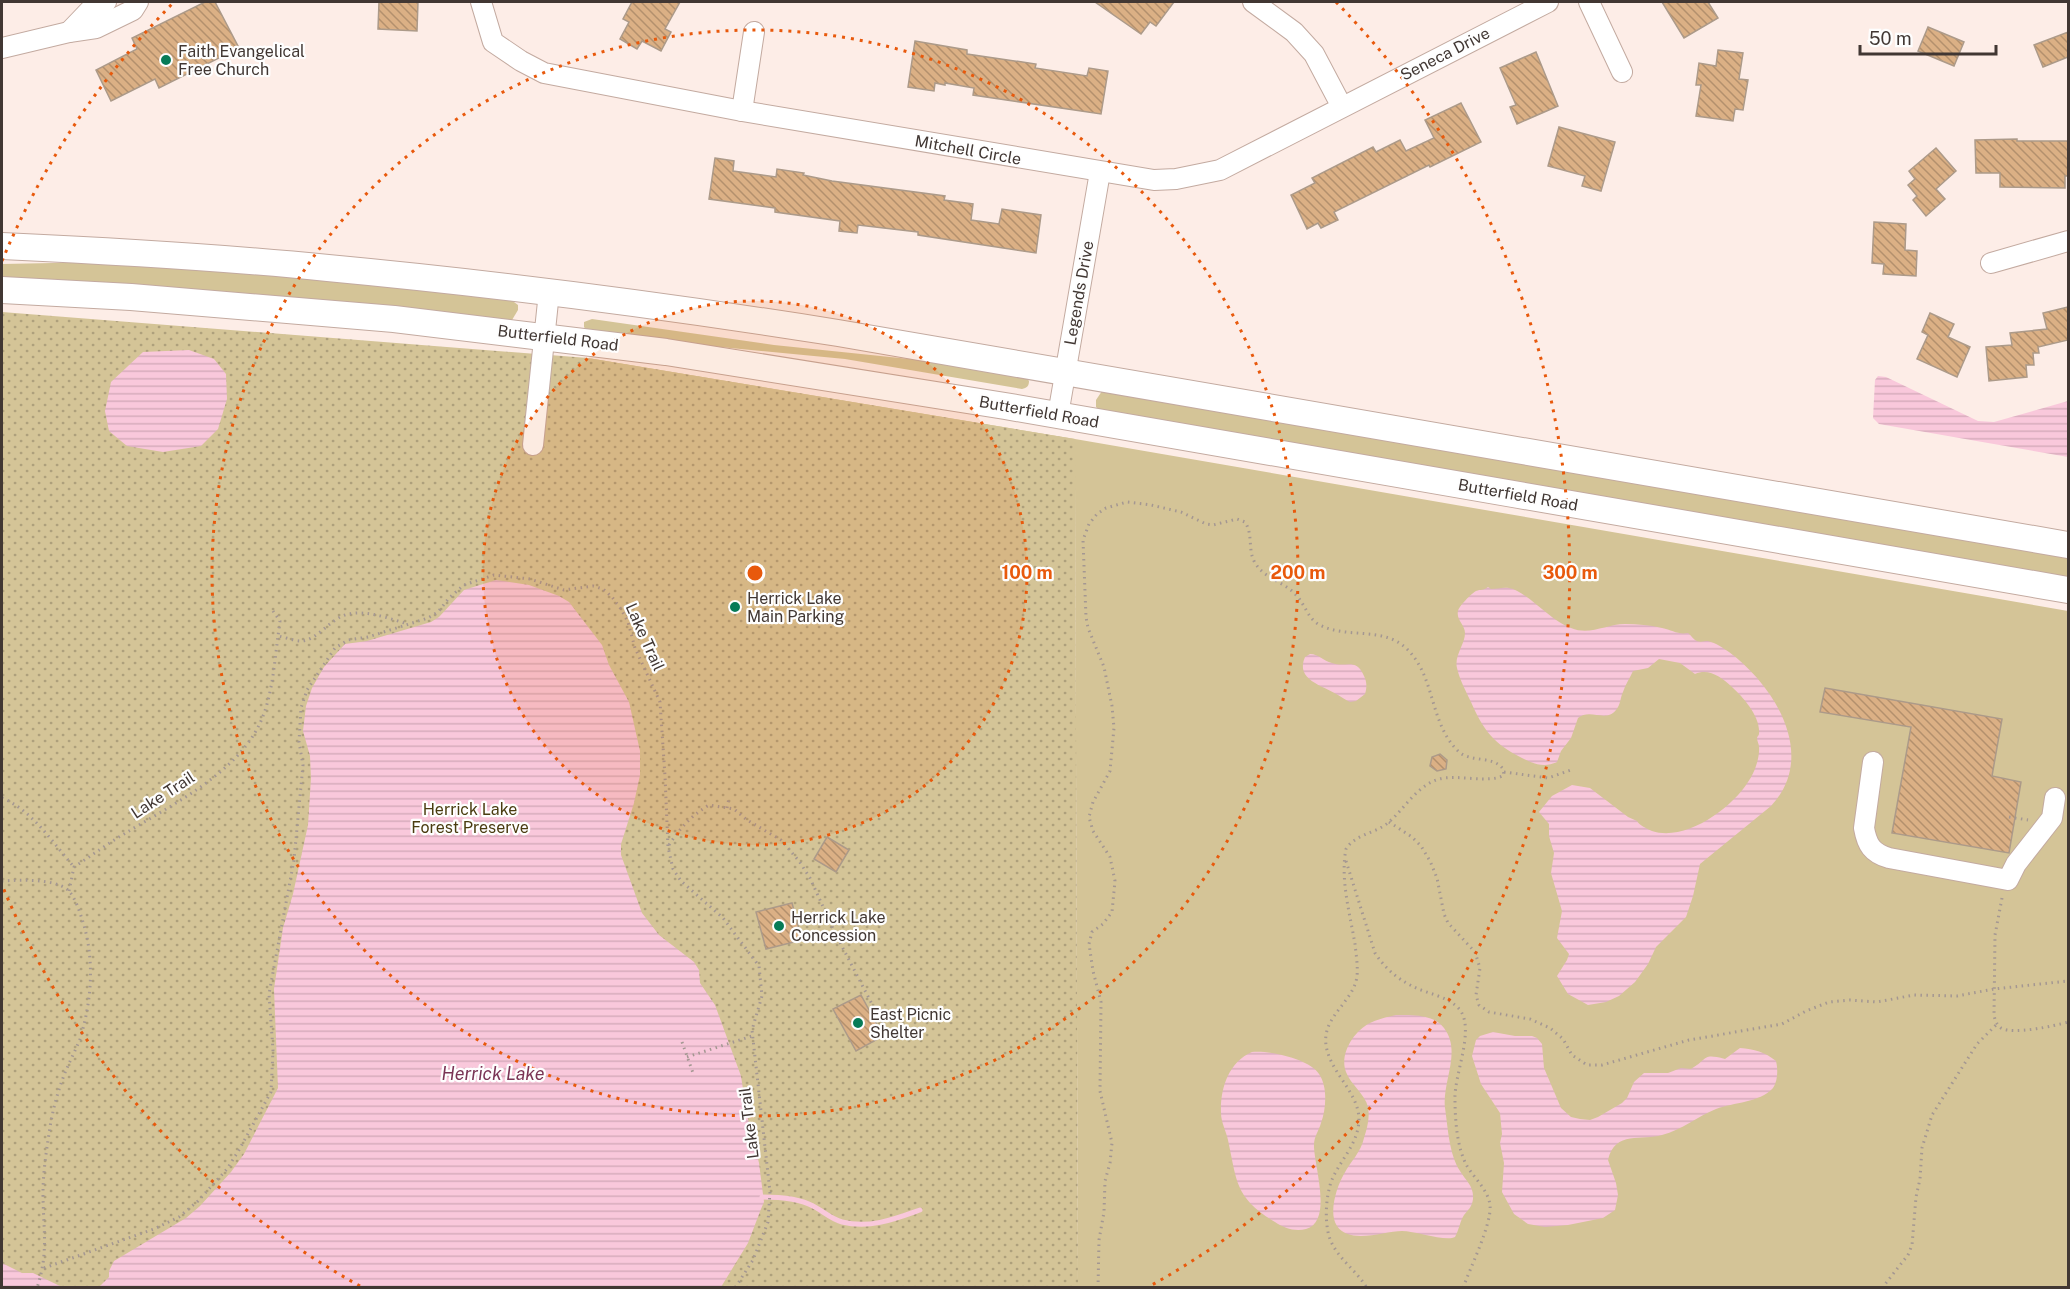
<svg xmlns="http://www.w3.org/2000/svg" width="2070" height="1289" font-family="'Public Sans',sans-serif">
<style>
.grass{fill:#d4c497}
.park{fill:url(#park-dots)}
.water{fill:url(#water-rules)}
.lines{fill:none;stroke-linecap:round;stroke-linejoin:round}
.stream{stroke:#f9c8db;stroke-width:5}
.building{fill:url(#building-back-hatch);stroke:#ac9a89;stroke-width:1.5}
.minor-casing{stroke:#c3aaa0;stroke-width:22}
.major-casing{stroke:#c3aaa0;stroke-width:28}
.path{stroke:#a49792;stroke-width:3;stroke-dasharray:1.5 4.5;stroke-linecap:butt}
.minor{stroke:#fff;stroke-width:20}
.major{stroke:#fff;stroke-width:26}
.ring{fill:none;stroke:#e8590c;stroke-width:3;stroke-dasharray:3 6}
.poi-dot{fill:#077b57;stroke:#fefefe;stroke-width:2}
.labels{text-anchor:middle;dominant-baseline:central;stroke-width:4.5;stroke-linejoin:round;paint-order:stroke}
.poi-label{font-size:16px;fill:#413733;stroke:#fefefe;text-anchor:start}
.street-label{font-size:16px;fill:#413733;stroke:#fefefe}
.park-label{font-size:16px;fill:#4a3c10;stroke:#fefefe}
.water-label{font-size:18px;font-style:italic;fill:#7a3455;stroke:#fefefe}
.centre{fill:#e8590c;stroke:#fefefe;stroke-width:3}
.ring-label{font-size:18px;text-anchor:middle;font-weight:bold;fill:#e8590c;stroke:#fefefe;stroke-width:4.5;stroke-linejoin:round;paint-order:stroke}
</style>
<defs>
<pattern id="park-dots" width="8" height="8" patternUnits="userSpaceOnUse" patternTransform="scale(1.5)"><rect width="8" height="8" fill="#d4c497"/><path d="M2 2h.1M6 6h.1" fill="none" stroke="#aea07c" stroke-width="1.8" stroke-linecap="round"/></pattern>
<pattern id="water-rules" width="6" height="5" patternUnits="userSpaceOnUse" patternTransform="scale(1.5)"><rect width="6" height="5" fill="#f9c8db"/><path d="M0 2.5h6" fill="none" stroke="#d7acbc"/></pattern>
<pattern id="building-back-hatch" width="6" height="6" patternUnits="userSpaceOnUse" patternTransform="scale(1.5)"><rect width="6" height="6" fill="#dbb085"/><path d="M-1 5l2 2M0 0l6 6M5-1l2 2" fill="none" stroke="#b3906d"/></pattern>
</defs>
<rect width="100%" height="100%" fill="#fdede7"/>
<g class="grass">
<path d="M 103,262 L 340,280 L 510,299 L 518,305 L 518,310 L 512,320 L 507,321 L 2,280 L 2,264 Z"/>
<path d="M 592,319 L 774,345 L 948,363 L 1025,376 L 1029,381 C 1029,386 1027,388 1022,389 L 845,359 L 669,342 L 587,331 L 584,327 L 584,322 Z"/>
<path d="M 588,358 L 1075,439 L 2068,611 L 2068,1287 L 1078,1287 L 1075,484 Z"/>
<path d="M 1102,391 L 1108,391 L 2068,556 L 2068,578 L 1099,410 L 1096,407 L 1096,400 Z"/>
</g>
<path class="park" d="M 2,312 L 588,358 L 1075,439 L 1078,1287 L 2,1287 Z"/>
<g class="water">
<path d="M 189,350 L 214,359 L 226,374 L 227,399 L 218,429 L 201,446 L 163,452 L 127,446 L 109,431 L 105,411 L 111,382 L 143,352 Z"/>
<path d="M 1878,376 L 1886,377 L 1978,421 L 1994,422 L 2068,401 L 2068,457 L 1879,424 L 1873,418 L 1875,380 Z"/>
<path d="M 496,580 L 529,585 L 559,596 L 569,602 L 602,645 L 609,665 L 629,702 L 640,751 L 640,775 L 634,803 L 621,844 L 621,855 L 642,913 L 659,935 L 694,962 L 699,970 L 700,983 L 715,1005 L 741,1076 L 747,1115 L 759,1163 L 764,1202 L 761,1209 L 748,1243 L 721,1287 L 99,1287 L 109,1277 L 109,1271 L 114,1261 L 186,1218 L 200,1206 L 231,1172 L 244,1154 L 278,1088 L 274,989 L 283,928 L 293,894 L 308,825 L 311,778 L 310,756 L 303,731 L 306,706 L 312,688 L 324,667 L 345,644 L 367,641 L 431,622 L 439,617 L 464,590 Z"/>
<path d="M 1488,587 L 1491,589 C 1497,589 1503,587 1509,588 C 1527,591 1550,621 1571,628 C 1590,636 1606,624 1625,624 C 1638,624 1649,625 1662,628 C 1672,630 1678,635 1688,633 C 1691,635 1692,638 1695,640 C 1699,643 1704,641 1708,641 C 1716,643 1723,648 1729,652 C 1775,686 1818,756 1771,806 L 1700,864 L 1693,896 L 1686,917 L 1656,947 L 1648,964 L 1635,982 L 1619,996 L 1606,1002 L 1588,1005 L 1568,994 L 1557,976 L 1567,960 L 1569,954 L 1557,938 L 1562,911 L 1551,873 L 1554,853 L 1549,836 L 1549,824 L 1539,812 L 1552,796 L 1572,785 L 1590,788 L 1628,817 L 1637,821 C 1640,826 1646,828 1652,831 C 1685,842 1731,809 1748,782 C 1754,774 1760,758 1759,747 C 1759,744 1757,741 1757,738 C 1757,737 1759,735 1759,734 C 1761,717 1743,697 1732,687 C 1721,677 1709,668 1695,674 L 1680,663 L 1659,659 L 1648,668 L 1633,671 C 1630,678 1625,685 1623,692 C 1620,698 1621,704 1616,710 C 1606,723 1590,708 1578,718 L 1571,738 L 1561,751 L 1557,762 C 1544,768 1534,764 1522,758 C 1494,744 1483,730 1471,702 C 1466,691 1460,681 1457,668 C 1454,656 1465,644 1465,633 C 1465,625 1456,620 1458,611 C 1459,606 1472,593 1476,591 C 1481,589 1483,591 1488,587 Z"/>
<path d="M 1310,654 C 1319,654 1323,661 1332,663 C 1346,668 1356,657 1364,676 C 1367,682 1367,688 1365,694 L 1356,701 L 1350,702 C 1345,700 1342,697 1338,695 C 1322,685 1295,680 1305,657 Z"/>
<path d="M 1396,1015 C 1411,1015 1434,1014 1444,1028 C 1462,1052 1442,1081 1445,1108 C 1448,1128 1449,1154 1460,1171 C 1466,1181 1474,1186 1473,1199 C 1472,1207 1468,1210 1464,1215 C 1460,1221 1459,1230 1455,1237 C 1446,1242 1416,1231 1402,1231 C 1384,1231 1350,1245 1337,1226 C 1328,1213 1337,1186 1344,1174 C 1351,1161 1361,1152 1364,1138 C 1367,1129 1370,1117 1368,1107 C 1365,1094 1351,1085 1346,1072 C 1339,1054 1354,1031 1370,1023 C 1378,1019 1387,1017 1396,1015 Z"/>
<path d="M 1493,1032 L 1515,1036 L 1532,1036 L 1537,1038 L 1542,1044 L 1544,1068 L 1561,1108 L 1571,1117 L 1580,1119 L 1590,1120 L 1598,1117 L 1622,1103 L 1627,1098 L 1634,1082 L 1644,1073 L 1668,1073 L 1681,1068 L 1691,1069 C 1709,1059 1701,1053 1725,1059 L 1740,1048 C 1754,1049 1765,1052 1776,1061 C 1778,1069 1778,1081 1773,1088 C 1759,1103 1734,1102 1716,1109 C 1698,1116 1682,1130 1662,1135 C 1642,1141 1615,1130 1608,1160 L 1616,1183 L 1618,1195 L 1615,1210 L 1603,1218 L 1568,1225 L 1545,1227 L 1528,1224 L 1514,1214 L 1502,1192 L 1504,1163 L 1500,1143 L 1502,1134 L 1500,1113 L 1481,1084 L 1472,1056 L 1476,1040 L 1480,1036 Z"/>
<path d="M 1252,1052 C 1269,1050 1310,1059 1319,1074 C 1328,1087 1326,1109 1321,1123 C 1319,1130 1314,1137 1314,1144 C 1313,1163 1334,1221 1306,1229 C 1295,1232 1284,1228 1275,1222 C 1235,1198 1237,1182 1228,1140 C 1226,1131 1221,1122 1221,1113 C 1220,1090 1228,1062 1252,1052 Z"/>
<path d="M 2,1263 L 22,1273 L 33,1273 L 62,1287 L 2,1287 Z"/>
</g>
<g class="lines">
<path class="stream" d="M 762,1197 C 778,1197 799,1198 813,1206 C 823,1211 831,1219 842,1222 C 870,1229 895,1219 920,1210"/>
</g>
<g class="building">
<path d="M 205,2 L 215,2 L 239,48 L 159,88 L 155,79 L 111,101 L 96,70 L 137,49 L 132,38 Z"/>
<path d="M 379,2 L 418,2 L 417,31 L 378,29 Z"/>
<path d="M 632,2 L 680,2 L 665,29 L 671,32 L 661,51 L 642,41 L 637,49 L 620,39 L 629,22 L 623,19 Z"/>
<path d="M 1095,2 L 1174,2 L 1156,26 L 1150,22 L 1141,34 Z"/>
<path d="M 1662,2 L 1708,2 L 1718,18 L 1684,38 Z"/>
<path d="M 1928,27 L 1964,42 L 1954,66 L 1918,51 Z"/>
<path d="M 2068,32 L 2068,57 L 2043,67 L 2034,45 Z"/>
<path d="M 915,41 L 967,50 L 967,54 L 1036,64 L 1035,68 L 1087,76 L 1089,68 L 1108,71 L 1101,114 L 973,95 L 974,88 L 945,83 L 945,85 L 935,83 L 934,91 L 908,87 Z"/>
<path d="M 1718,50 L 1743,53 L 1739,79 L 1748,80 L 1743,110 L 1735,109 L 1733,121 L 1696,116 L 1701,85 L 1696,85 L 1699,63 L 1716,66 Z"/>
<path d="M 1536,52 L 1558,106 L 1517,124 L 1510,107 L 1516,105 L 1500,68 Z"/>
<path d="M 1461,103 L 1481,142 L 1430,167 L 1429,165 L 1334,212 L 1338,220 L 1321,228 L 1318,223 L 1307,229 L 1291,195 L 1315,183 L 1312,178 L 1373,147 L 1376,152 L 1400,140 L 1406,151 L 1434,138 L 1425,120 Z"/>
<path d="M 1559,127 L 1615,142 L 1601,191 L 1582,186 L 1585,176 L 1548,166 Z"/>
<path d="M 2017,139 L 2017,141 L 2068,141 L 2068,176 L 2065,176 L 2065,188 L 2000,187 L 2000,173 L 1976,173 L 1975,140 Z"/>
<path d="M 1936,148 L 1956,171 L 1936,189 L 1945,199 L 1926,216 L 1913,200 L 1917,196 L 1908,185 L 1915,179 L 1909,171 Z"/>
<path d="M 715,158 L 734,161 L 733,171 L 776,177 L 777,169 L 804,173 L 803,175 L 832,181 L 945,196 L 944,200 L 973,204 L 971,220 L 999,224 L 1002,209 L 1041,215 L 1036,253 L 918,235 L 918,232 L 858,225 L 857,233 L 839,231 L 840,221 L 775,212 L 775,208 L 709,199 Z"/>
<path d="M 1874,222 L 1906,224 L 1905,250 L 1917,251 L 1916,276 L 1883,274 L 1884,264 L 1872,263 Z"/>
<path d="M 2068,307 L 2068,340 L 2038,347 L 2039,353 L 2033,353 L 2034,365 L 2026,365 L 2027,377 L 1989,381 L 1986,347 L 2012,345 L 2010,333 L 2047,329 L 2043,313 Z"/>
<path d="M 1930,313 L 1954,324 L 1948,337 L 1970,347 L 1957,377 L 1917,359 L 1928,335 L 1922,332 Z"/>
<path d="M 1825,688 L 2002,719 L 1992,776 L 2021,782 L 2009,853 L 1892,833 L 1911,727 L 1820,712 Z"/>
<path d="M 1440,754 L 1447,760 L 1446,769 L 1437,771 L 1430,766 L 1432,757 Z"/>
<path d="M 827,837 L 849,850 L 836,872 L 814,859 Z"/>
<path d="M 792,903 L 802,940 L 766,949 L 756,912 Z"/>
<path d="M 861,995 L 883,1036 L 856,1051 L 833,1009 Z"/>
</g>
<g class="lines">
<defs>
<g id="minor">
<path d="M 481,2 L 493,42 L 521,61 L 544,73 L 742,111 L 1154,180 L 1176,179 L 1220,170 L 1548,2"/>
<path d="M 1253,2 L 1294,32 L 1314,54 L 1342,107"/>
<path d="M 1589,2 L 1622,72"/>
<path d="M 69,32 L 91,9 L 106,2"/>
<path d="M 2,48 L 69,32 L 96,28 L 133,10 L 138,2"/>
<path d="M 742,111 L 754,32"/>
<path d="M 1991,263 L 2068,241"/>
<path d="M 1058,415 L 1100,172"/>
<path d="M 533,445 L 549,292"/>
<path d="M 1873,762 L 1864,828 C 1867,845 1872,853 1889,858 L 2008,880 L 2016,864 L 2052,818 L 2055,798"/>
</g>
<g id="major">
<path d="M 2,246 C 110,251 220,257 328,268 C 499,284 668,306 838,333 L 2068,545"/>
<path d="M 2,290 L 131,297 L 394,319 L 666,352 L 1005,406 L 2068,590"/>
</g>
</defs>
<use href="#minor" class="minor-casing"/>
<use href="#major" class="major-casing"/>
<g class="path">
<path d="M 273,611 L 280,621 L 278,636"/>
<path d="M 1504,772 L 1548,778 L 1571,770"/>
<path d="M 2,798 C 32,810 53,843 74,867"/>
<path d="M 727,808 L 729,798"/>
<path d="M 2009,817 L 2028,820"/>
<path d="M 1389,822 L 1412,837 L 1421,846 L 1430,861 L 1437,878 L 1444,914 L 1448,923 L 1475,952 L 1480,968 L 1476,995 L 1479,1005 L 1489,1012 L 1530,1019 L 1550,1028 L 1563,1039 L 1572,1055 L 1587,1065 L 1602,1065 L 1689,1040 L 1782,1024 L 1806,1011 L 1829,1002 L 1850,1000 L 1877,1002 L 1914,995 L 1957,996 L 1994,989 L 2068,981"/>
<path d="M 669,845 C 680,828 691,816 709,805 L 734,809 L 747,820 L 781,840 L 799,861 L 810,878 L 835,933 L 886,1031"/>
<path d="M 1346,861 L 1375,953 C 1384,967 1396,978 1412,986 C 1427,994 1449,996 1460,1010 C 1475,1030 1454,1075 1455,1099 C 1455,1120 1457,1148 1467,1166 C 1475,1179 1488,1190 1490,1205 C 1492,1224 1470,1268 1463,1288"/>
<path d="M 2,881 C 19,880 54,878 68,890 C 75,897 79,910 82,919 C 95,958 92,1000 80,1039 C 76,1049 71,1059 67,1068 C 58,1089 52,1112 49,1134 C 46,1153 43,1174 43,1193 C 43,1229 49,1252 37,1288"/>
<path d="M 69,891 L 74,867 C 91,856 107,844 124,834 C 168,807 232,776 257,729 C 272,702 274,666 278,636 C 285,637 294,641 301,641 C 317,641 331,617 349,614 C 368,610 390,619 408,624"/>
<path d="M 2002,898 L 1995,935 L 1994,1015 C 1995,1020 1996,1024 2001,1028 C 2013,1035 2054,1026 2068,1022"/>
<path d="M 682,1042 L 693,1073"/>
<path d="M 687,1057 L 752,1036"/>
<path d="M 44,1268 L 154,1229 L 179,1217 L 198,1201 L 227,1169 L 239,1150 L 271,1092 L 273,1050 L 269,994 L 294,860 L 303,765 L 299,742 L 301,708 L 307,690 L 335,648 L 348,640 L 368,637 L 428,618 L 438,612 L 449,598 L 464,585 L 494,575 L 530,579 L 564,590 L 593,586 L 603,589 L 612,597 L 621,609 L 628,622 L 635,648 L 660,702 L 665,776 L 668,847 L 673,869 L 681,881 L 723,918 L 759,966 L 762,996 L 752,1030 L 770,1192 L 768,1222 L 753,1260 L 735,1288"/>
<path d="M 1098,1288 L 1099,1240 L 1104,1212 L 1105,1181 L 1110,1163 L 1112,1143 L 1100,1091 L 1101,1002 L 1093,971 L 1089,944 L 1092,932 L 1103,924 L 1112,912 L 1115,881 L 1110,857 L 1093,831 L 1089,817 L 1093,802 L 1110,771 L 1114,728 L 1112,706 L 1104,667 L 1088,628 L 1086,617 L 1083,540 L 1089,524 L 1097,514 L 1106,508 L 1127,502 L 1151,505 L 1181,512 L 1206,524 L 1213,525 L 1237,519 L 1245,522 C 1253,534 1248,549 1254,561 C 1263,579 1284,581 1296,595 C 1305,604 1307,617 1318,624 C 1346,640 1384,625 1408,650 C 1436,679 1429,722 1458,751 C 1470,763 1493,755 1503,769 L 1504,775 C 1491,784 1457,774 1439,779 C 1413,787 1403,814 1382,827 C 1370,834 1354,836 1346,849 C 1340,879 1350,914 1355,944 C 1356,954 1358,965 1357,976 C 1354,1002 1322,1016 1326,1045 C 1330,1073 1359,1092 1359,1120 C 1358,1145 1339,1161 1331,1182 C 1326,1198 1325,1217 1328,1232 C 1333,1256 1355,1268 1367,1288"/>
<path d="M 1882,1288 L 1908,1255 L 1912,1245 L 1916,1197 L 1920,1179 L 1922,1148 L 1932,1115 L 1977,1044 L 1997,1024"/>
</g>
<use href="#minor" class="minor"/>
<use href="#major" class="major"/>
</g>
<circle cx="755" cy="573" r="272" fill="#e8590c" fill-opacity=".12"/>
<g class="ring">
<circle cx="755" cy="573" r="272"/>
<circle cx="755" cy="573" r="543"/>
<path d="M360 1286A815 815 0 0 1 2 885M2 261A815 815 0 0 1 174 2M1336 2A815 815 0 0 1 1150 1286"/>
</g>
<g class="poi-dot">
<circle cx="166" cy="60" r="6"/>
<circle cx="735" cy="607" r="6"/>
<circle cx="779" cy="926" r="6"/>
<circle cx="858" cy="1023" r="6"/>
</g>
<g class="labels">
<g class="poi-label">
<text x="178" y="51">Faith Evangelical<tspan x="178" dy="18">Free Church</tspan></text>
<text x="747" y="598">Herrick Lake<tspan x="747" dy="18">Main Parking</tspan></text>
<text x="791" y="917">Herrick Lake<tspan x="791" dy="18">Concession</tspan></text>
<text x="870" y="1014">East Picnic<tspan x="870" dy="18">Shelter</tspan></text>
</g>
<g class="street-label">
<text transform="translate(1445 54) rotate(-27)">Seneca Drive</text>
<text transform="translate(968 150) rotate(10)">Mitchell Circle</text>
<text transform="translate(1079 293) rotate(-80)">Legends Drive</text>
<text transform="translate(558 338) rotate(7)">Butterfield Road</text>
<text transform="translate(1039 412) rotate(10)">Butterfield Road</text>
<text transform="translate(1518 495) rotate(10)">Butterfield Road</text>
<text transform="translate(645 637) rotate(66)">Lake Trail</text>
<text transform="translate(163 795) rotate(-33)">Lake Trail</text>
<text transform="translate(749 1123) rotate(-97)">Lake Trail</text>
</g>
<g class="park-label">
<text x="470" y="809">Herrick Lake<tspan x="470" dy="18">Forest Preserve</tspan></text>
</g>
<g class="water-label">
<text x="493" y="1073">Herrick Lake</text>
</g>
</g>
<circle cx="755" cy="573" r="9" class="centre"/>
<g class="ring-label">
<text x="1027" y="579">100 m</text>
<text x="1298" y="579">200 m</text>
<text x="1570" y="579">300 m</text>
</g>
<rect width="2070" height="1289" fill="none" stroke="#413733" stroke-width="6"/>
<path d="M1860 45v9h136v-9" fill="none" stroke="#413733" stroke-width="3"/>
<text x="1869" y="45" font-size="18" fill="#413733" stroke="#fefefe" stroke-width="4.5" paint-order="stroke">50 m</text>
</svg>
